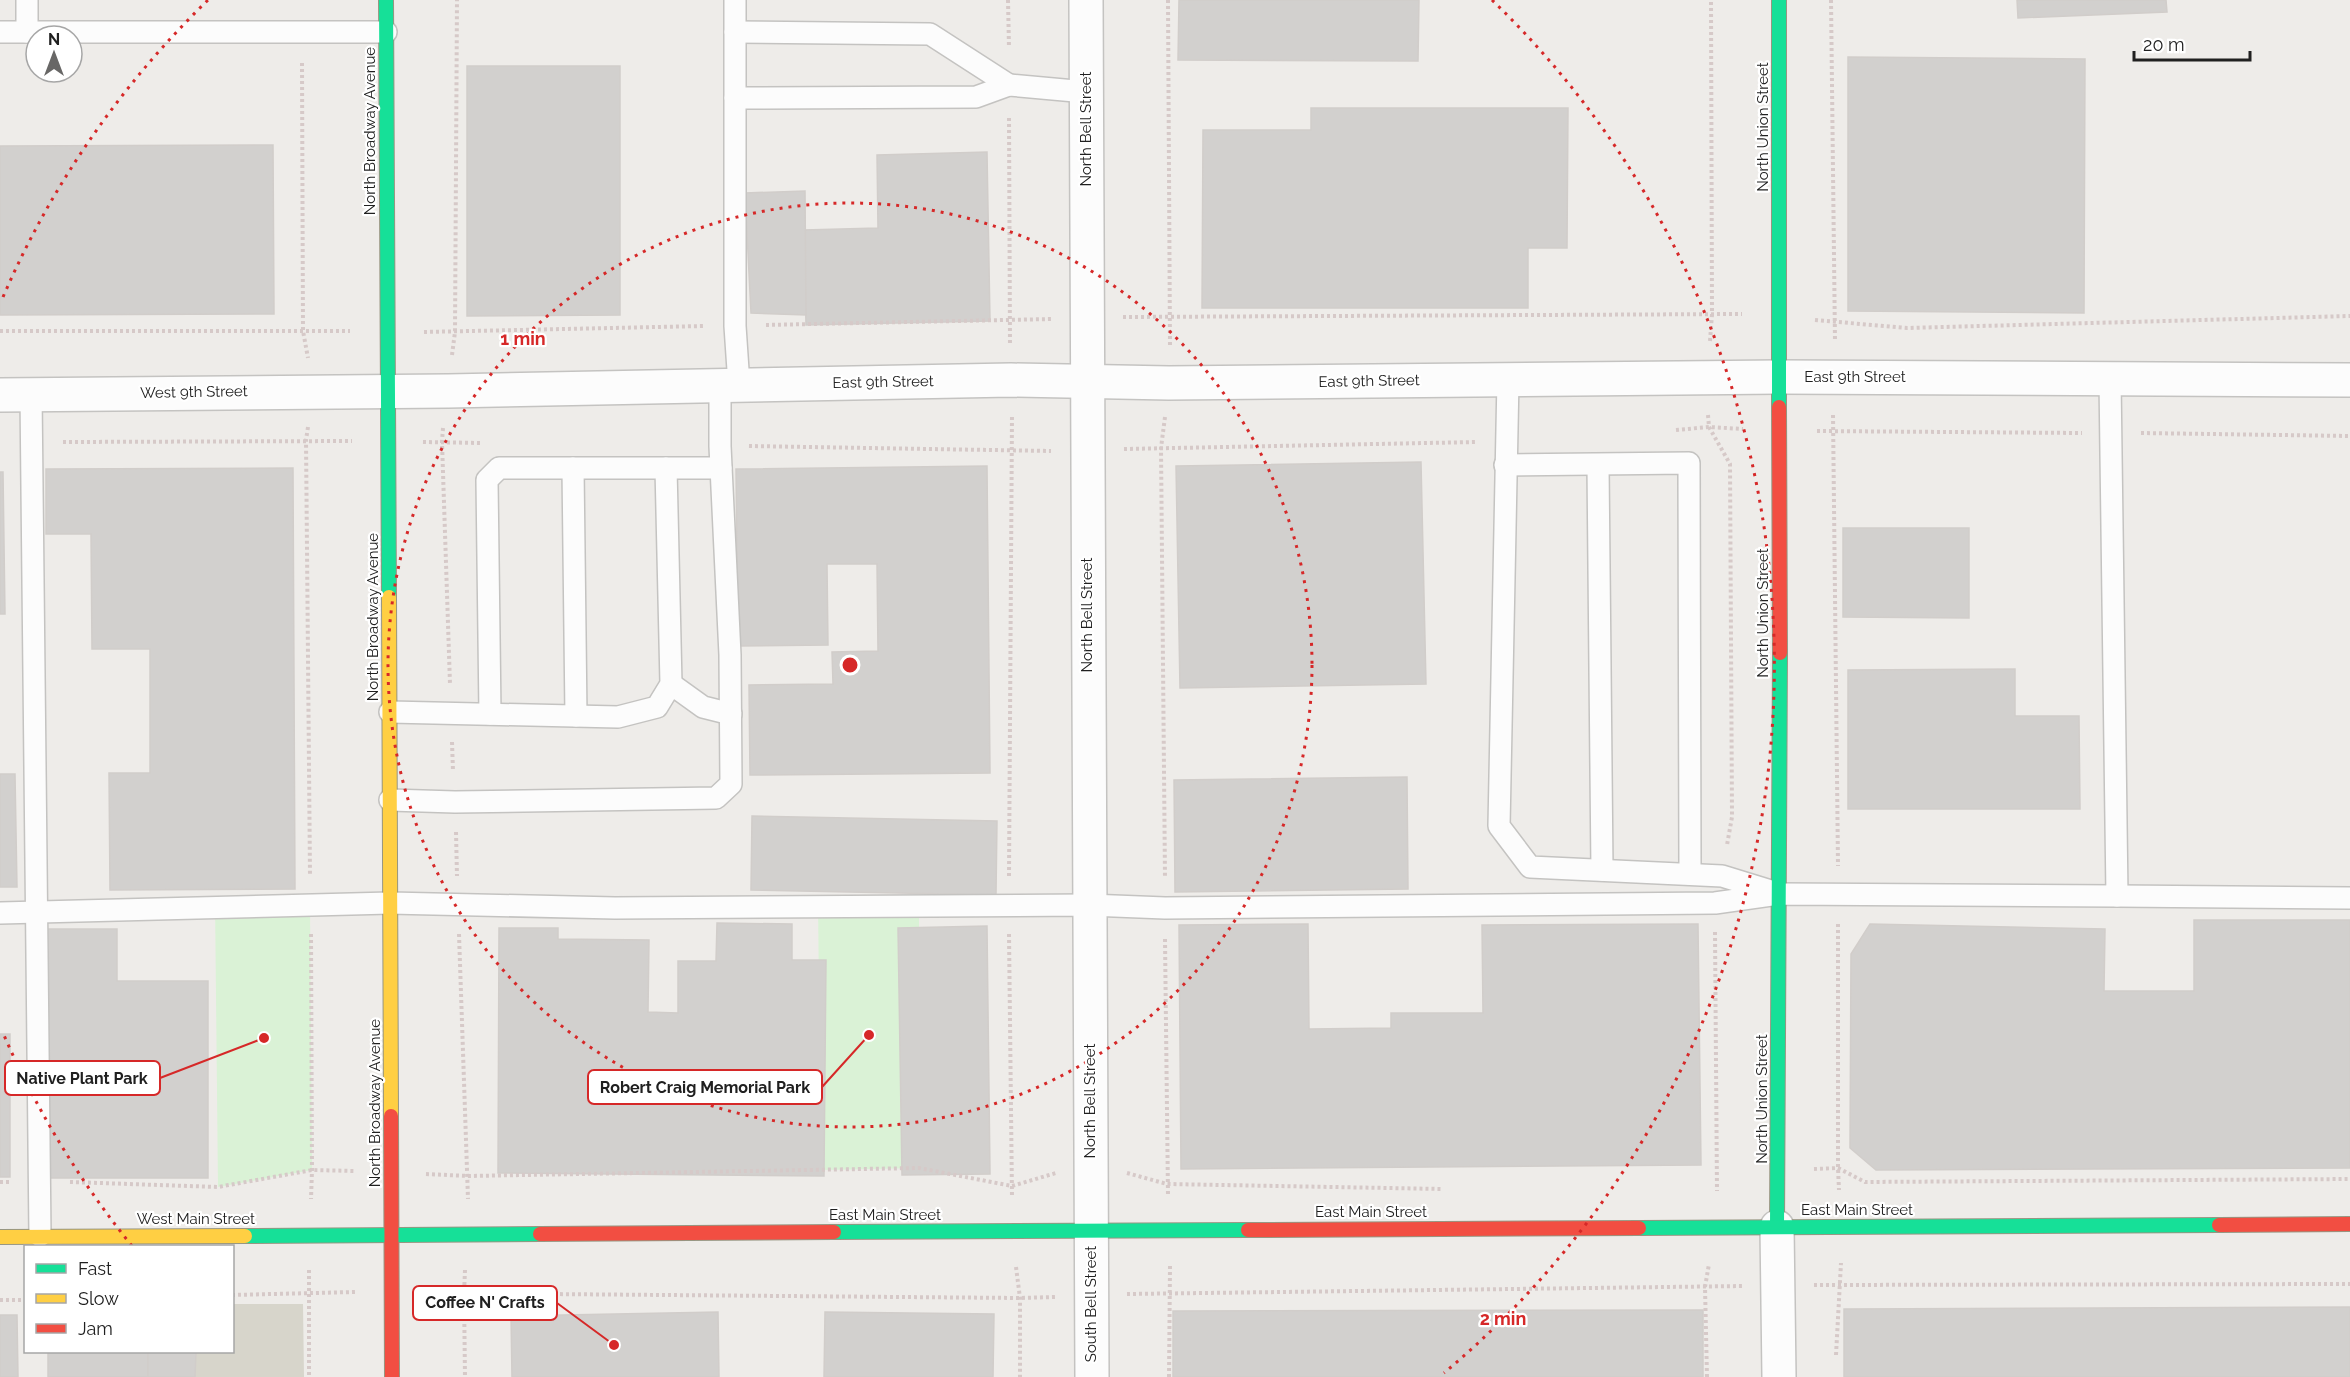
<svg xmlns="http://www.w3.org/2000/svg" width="2350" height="1377" font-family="Raleway,sans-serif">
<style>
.construction{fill:#d7d5cb}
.park{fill:#daf2d6}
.building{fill:#d2d0ce;stroke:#d1cdca;stroke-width:1.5}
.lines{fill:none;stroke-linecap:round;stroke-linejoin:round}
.lane-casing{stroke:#c4c3c1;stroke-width:24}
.street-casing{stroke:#c4c3c1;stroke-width:36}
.fast-casing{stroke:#979682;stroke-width:16}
.slow-casing{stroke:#979682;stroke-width:16}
.jam-casing{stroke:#979682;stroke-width:16}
.path{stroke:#d6c9c8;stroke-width:4;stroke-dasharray:3 3;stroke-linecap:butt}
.lane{stroke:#fcfcfc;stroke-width:21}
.street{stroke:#fcfcfc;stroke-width:33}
.fast{stroke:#16e098;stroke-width:14}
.slow{stroke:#ffcf43;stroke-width:14}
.jam{stroke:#f24e42;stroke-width:14}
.ring{fill:none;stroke:#d62828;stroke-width:3;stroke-dasharray:3 6}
.labels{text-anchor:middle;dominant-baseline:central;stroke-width:4.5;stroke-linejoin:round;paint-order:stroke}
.street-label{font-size:15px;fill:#202020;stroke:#fff}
.centre{fill:#d62828;stroke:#fff;stroke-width:3}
.ring-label{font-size:18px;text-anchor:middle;font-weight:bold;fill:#d62828;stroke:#fff;stroke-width:4.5;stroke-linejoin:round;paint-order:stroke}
.leader{fill:none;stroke:#d62828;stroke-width:2}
.callout-dot{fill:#d62828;stroke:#fff;stroke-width:2}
.callout{fill:#fff;stroke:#d62828;stroke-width:2}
.callout-label{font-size:16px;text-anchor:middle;font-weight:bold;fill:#202020}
</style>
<rect width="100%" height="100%" fill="#eeece9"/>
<path class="construction" d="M 233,1304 L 303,1304 L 304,1377 L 195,1377 L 196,1352 L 232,1352 Z"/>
<g class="park">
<path d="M 215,900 L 310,906 L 312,1170 L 218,1187 Z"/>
<path d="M 818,903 L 919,903 L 919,1168 L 821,1170 Z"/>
</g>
<g class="building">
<path d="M 1179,0 L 1419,0 L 1418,61 L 1178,60 Z"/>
<path d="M 2017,0 L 2166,0 L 2167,12 L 2018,18 Z"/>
<path d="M 1848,57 L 2085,59 L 2084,313 L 1848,311 Z"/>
<path d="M 467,66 L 620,66 L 620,315 L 467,316 Z"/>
<path d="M 1311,108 L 1568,108 L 1567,248 L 1528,248 L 1528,308 L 1202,308 L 1203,130 L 1311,130 Z"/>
<path d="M 273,145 L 274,314 L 0,315 L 0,146 Z"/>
<path d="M 987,152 L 990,321 L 806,325 L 804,230 L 878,228 L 877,155 Z"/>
<path d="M 805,191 L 806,315 L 751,313 L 745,193 Z"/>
<path d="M 1421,462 L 1426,684 L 1180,688 L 1176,466 Z"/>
<path d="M 987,466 L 990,773 L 750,775 L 749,685 L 833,684 L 832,652 L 878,651 L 877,564 L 827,564 L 828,645 L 738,646 L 736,469 Z"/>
<path d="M 293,468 L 295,889 L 110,890 L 109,773 L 150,773 L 150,649 L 92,649 L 91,534 L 46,534 L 46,469 Z"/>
<path d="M 0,472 L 3,472 L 5,614 L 0,614 Z"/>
<path d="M 1843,528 L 1969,528 L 1969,618 L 1843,617 Z"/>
<path d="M 2015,669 L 2015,716 L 2079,716 L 2080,809 L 1848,809 L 1848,670 Z"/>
<path d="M 0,774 L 15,774 L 17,887 L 0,887 Z"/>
<path d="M 1407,777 L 1408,889 L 1175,892 L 1174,780 Z"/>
<path d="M 752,816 L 997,821 L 996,895 L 751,890 Z"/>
<path d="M 2194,920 L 2350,920 L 2350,1168 L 1876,1170 L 1850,1148 L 1851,954 L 1870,924 L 2105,929 L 2104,991 L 2194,991 Z"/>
<path d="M 717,923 L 792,924 L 792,960 L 826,960 L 824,1176 L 498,1173 L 499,928 L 558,928 L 558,939 L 649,940 L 648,1012 L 678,1013 L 678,961 L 716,961 Z"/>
<path d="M 1308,924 L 1309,1029 L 1391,1028 L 1391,1013 L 1483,1013 L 1482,925 L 1698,924 L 1701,1165 L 1181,1169 L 1179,925 Z"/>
<path d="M 987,926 L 990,1174 L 902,1175 L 898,928 Z"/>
<path d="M 44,929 L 117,929 L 117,981 L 208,981 L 208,1178 L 44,1178 Z"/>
<rect x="0" y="1034" width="10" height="143"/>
<path d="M 2350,1307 L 2350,1377 L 1844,1377 L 1844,1309 Z"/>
<path d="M 1703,1310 L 1703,1377 L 1173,1377 L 1173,1311 Z"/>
<path d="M 718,1312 L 719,1377 L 512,1377 L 511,1316 Z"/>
<path d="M 825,1312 L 994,1314 L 993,1377 L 824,1377 Z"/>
<path d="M 0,1315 L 17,1315 L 18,1377 L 0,1377 Z"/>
<rect x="48" y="1352" width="100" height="25"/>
<path d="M 148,1352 L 196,1352 L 195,1377 L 148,1377 Z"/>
</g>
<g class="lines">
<defs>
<g id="lane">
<path d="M 27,0 L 27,32"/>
<path d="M 735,0 L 735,326 L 739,385"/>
<path d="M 0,32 L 386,32"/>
<path d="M 735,32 L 930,34 L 1009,85"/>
<path d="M 735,98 L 976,97 L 1009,85 L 1086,92"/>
<path d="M 1508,379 L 1499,826 L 1530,867 L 1722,876 L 1774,892"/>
<path d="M 31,394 L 40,1236"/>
<path d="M 1505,465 L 1689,463 L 1690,874"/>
<path d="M 1598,465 L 1602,870"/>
<path d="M 573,468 L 576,716"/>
<path d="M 671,684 L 703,707 L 731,714"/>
<path d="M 390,712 L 618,717 L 657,707 L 671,684 L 666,468"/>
<path d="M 490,714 L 487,480 L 499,468 L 721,468"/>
<path d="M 390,800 L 455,802 L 716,798 L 731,784 L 730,655 L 720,446 L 720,386"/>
<path d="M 2117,896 L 2350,898"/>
<path d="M 0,913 L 390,903 L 615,908 L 1089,905 L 1165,908 L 1715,903 L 1780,894 L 2117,896 L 2110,379"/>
</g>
<g id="street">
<path d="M 1086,0 L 1092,1377"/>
<path d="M 0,395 L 448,391 L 1011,380 L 1169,383 L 1780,377 L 2350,380"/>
<path d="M 1777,1227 L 1779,1377"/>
</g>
<g id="fast">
<path d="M 386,0 L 389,597"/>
<path d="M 1779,0 L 1779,407"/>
<path d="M 1777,1227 L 1780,653"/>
<path d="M 1639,1228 L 2219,1225"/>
<path d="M 834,1232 L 1248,1230"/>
<path d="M 245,1236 L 540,1234"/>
</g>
<g id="slow">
<path d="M 389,597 L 391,1116"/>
<path d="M 0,1237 L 245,1236"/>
</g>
<g id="jam">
<path d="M 1779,407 L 1780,653"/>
<path d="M 391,1116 L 392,1377"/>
<path d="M 2219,1225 L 2350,1224"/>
<path d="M 1248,1230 L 1639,1228"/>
<path d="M 540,1234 L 834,1232"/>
</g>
</defs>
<use href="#lane" class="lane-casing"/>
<use href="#street" class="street-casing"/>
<use href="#fast" class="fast-casing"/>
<use href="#slow" class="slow-casing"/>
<use href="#jam" class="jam-casing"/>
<g class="path">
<path d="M 1008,0 L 1009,48"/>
<path d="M 1168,0 L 1170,347"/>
<path d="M 1831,0 L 1835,341"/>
<path d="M 302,63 L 303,331 L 308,358"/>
<path d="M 1009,118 L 1010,345"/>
<path d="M 1123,317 L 1742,314"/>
<path d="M 1815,320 L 1907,328 L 2350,316"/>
<path d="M 766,325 L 1052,319"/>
<path d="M 0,331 L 350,331"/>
<path d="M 424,332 L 704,326"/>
<path d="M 1710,341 L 1712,314 L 1711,0"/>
<path d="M 452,355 L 455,332 L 457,0"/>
<path d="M 1708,415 L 1709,427 L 1730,464 L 1732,817 L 1727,845"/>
<path d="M 1833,415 L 1838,866"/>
<path d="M 1165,417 L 1161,448 L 1165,878"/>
<path d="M 308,427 L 306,440 L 310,875"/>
<path d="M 443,428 L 442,442 L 450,684"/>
<path d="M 1676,430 L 1709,427 L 1743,429"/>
<path d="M 1817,431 L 2082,433"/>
<path d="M 2141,433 L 2350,436"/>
<path d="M 63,442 L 352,441"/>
<path d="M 423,442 L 481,443"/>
<path d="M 749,446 L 1051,451"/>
<path d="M 1124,449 L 1477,442"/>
<path d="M 452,742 L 453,771"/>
<path d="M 456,832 L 457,876"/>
<path d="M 1009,876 L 1012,415"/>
<path d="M 1838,924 L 1838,1168 L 1839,1190"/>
<path d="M 1715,932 L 1717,1191"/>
<path d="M 311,934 L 312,1170 L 311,1199"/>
<path d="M 459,934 L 468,1199"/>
<path d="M 1009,934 L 1012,1197"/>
<path d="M 1165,939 L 1168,1196"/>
<path d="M 1814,1169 L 1838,1168 L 1865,1182 L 2350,1179"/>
<path d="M 1127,1173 L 1167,1184 L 1443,1189"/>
<path d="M 426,1174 L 468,1176 L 919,1168 L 1012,1186 L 1056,1173"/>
<path d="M 0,1182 L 9,1182"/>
<path d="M 70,1182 L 218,1187 L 312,1170 L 355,1171"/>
<path d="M 1016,1267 L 1020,1298 L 1020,1377"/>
<path d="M 309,1270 L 309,1377"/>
<path d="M 465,1270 L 464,1294 L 465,1377"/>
<path d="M 1814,1285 L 2350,1284"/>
<path d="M 428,1293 L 1020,1298 L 1056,1297"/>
<path d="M 1127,1294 L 1743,1286"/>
<path d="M 232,1295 L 355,1292"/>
<path d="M 0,1300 L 26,1300"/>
<path d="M 1836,1355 L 1841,1263"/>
<path d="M 1169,1377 L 1170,1266"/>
<path d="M 1707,1377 L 1705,1287 L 1709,1264"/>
</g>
<use href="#lane" class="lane"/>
<use href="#street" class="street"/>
<use href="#fast" class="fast"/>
<use href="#slow" class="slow"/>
<use href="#jam" class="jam"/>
</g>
<g class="ring">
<circle cx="850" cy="665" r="462"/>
<path d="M132 1246A924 924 0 0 1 3 1033M3 297A924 924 0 0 1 208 0M1492 0A924 924 0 0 1 1444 1373"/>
</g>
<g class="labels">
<g class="street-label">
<text transform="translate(1763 127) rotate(-90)">North Union Street</text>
<text transform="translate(1086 129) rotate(-90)">North Bell Street</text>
<text transform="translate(370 131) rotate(-90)">North Broadway Avenue</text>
<text x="1855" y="377">East 9th Street</text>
<text transform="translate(1369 381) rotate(-1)">East 9th Street</text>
<text transform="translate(883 382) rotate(-1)">East 9th Street</text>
<text transform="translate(194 392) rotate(-1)">West 9th Street</text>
<text transform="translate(1763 613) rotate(-90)">North Union Street</text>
<text transform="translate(1087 615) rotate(-90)">North Bell Street</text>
<text transform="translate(373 617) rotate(-90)">North Broadway Avenue</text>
<text transform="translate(1762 1099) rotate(-90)">North Union Street</text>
<text transform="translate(1090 1101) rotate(-90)">North Bell Street</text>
<text transform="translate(375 1103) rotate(-90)">North Broadway Avenue</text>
<text x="1857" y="1210">East Main Street</text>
<text x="1371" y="1212">East Main Street</text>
<text x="885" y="1215">East Main Street</text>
<text x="196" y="1219">West Main Street</text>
<text transform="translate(1091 1304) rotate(-90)">South Bell Street</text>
</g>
</g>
<circle cx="850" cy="665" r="9" class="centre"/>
<g class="ring-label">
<text x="523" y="345">1 min</text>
<text x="1503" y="1325">2 min</text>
</g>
<path class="leader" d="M264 1038L160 1078M869 1035L822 1087M614 1345L557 1303"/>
<g class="callout-dot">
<circle cx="264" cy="1038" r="6"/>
<circle cx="869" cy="1035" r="6"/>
<circle cx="614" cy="1345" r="6"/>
</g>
<g class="callout">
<rect x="5" y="1061" width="155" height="34" rx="6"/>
<rect x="588" y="1070" width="234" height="34" rx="6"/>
<rect x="413" y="1286" width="144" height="34" rx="6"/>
</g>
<g class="callout-label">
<text x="82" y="1084">Native Plant Park</text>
<text x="705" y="1093">Robert Craig Memorial Park</text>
<text x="485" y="1308">Coffee N' Crafts</text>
</g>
<rect x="24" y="1245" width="210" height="108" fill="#ffffff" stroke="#a6a6a6" stroke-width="1.5"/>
<rect x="36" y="1264" width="30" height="9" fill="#16e098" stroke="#a6a6a6" stroke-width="1.5"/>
<text x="78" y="1275" font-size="18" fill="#202020">Fast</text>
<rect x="36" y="1294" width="30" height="9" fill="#ffcf43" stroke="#a6a6a6" stroke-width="1.5"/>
<text x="78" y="1305" font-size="18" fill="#202020">Slow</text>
<rect x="36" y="1324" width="30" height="9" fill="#f24e42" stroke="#a6a6a6" stroke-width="1.5"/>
<text x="78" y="1335" font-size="18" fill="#202020">Jam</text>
<g transform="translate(54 54)"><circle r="28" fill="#ffffff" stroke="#a6a6a6" stroke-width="1.5"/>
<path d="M0-4.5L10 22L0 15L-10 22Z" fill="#686766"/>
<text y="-9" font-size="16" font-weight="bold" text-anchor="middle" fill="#202020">N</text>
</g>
<path d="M2134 51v9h116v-9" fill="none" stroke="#202020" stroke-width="3"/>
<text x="2143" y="51" font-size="18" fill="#202020" stroke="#ffffff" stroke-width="4.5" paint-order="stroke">20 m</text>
</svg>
